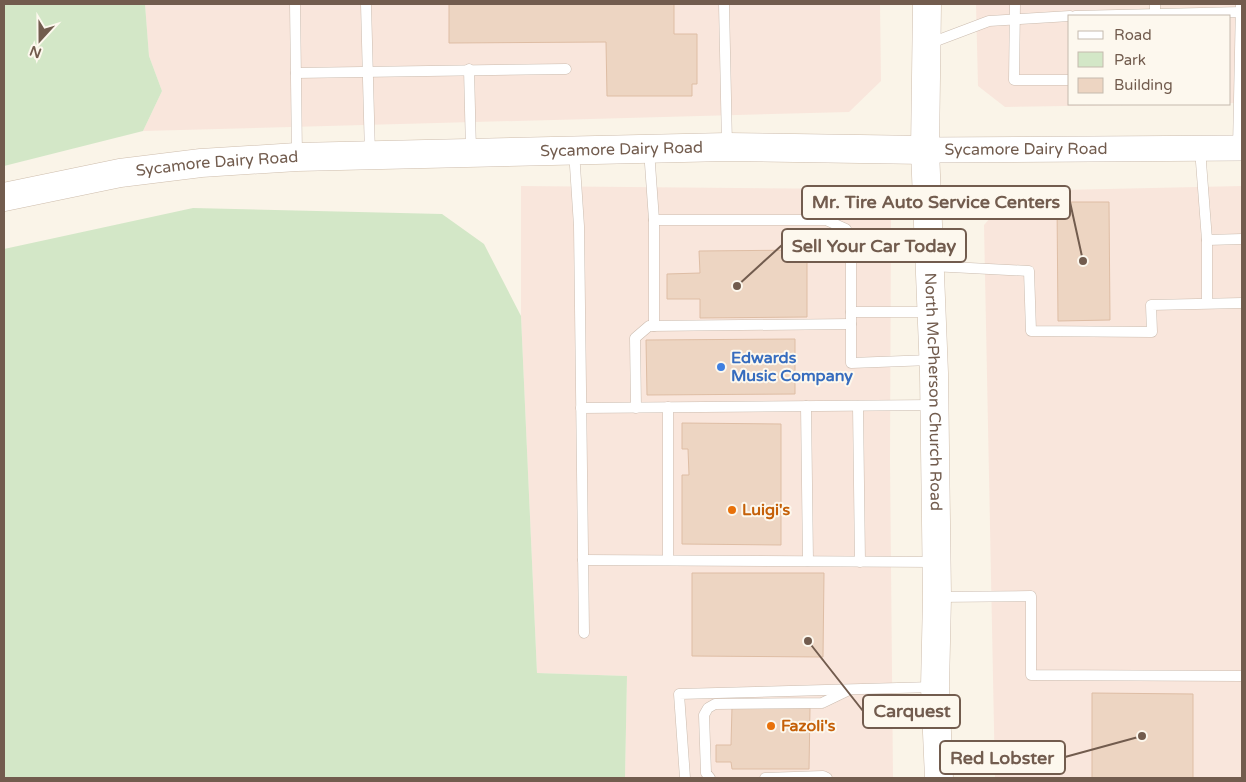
<svg xmlns="http://www.w3.org/2000/svg" width="1246" height="782" font-family="'Varela Round',sans-serif">
<style>
.commercial{fill:#f9e6dc}
.green{fill:#d3e7c7}
.building{fill:#edd5c2;stroke:#debda4}
.lines{fill:none;stroke-linecap:round;stroke-linejoin:round}
.service-casing{stroke:#cbbcaf;stroke-width:11}
.tertiary-casing{stroke:#cbbcaf;stroke-width:26}
.secondary-casing{stroke:#cebdac;stroke-width:29}
.service{stroke:#fff;stroke-width:10}
.tertiary{stroke:#fff;stroke-width:25}
.secondary{stroke:#fff;stroke-width:28}
.shop-dot{fill:#3f7fe0;stroke:#fdf8ee;stroke-width:2}
.food-dot{fill:#e8710a;stroke:#fdf8ee;stroke-width:2}
.labels{text-anchor:middle;dominant-baseline:central;stroke-width:4;stroke-linejoin:round;paint-order:stroke}
.street-label{font-size:16px;fill:#725c4e;stroke:#fdf8ee}
.shop-label{font-size:16px;font-weight:bold;fill:#366cbe;stroke:#fdf8ee;text-anchor:start}
.food-label{font-size:16px;font-weight:bold;fill:#c56008;stroke:#fdf8ee;text-anchor:start}
.leader{fill:none;stroke:#725c4e;stroke-width:2}
.callout-dot{fill:#725c4e;stroke:#fdf8ee;stroke-width:2}
.callout{fill:#fdf8ee;stroke:#725c4e;stroke-width:2}
.callout-label{font-size:18px;text-anchor:middle;font-weight:bold;fill:#725c4e}
</style>
<rect width="100%" height="100%" fill="#faf4e8"/>
<g class="commercial">
<path d="M 145,4 L 880,4 L 881,81 L 849,112 L 143,131 L 162,91 L 149,56 Z"/>
<path d="M 976,4 L 1242,4 L 1242,103 L 1230,103 L 1230,16 L 1070,16 L 1070,104 L 1199,104 L 1005,107 L 978,86 Z"/>
<path d="M 521,186 L 860,189 L 891,220 L 890,461 L 893,778 L 625,778 L 627,676 L 537,673 L 521,316 Z"/>
<path d="M 1242,186 L 1242,778 L 995,778 L 984,225 L 1014,191 Z"/>
</g>
<g class="green">
<path d="M 4,4 L 145,4 L 149,56 L 162,91 L 143,131 L 4,166 Z"/>
<path d="M 193,208 L 442,214 L 484,244 L 521,316 L 537,673 L 627,676 L 625,778 L 4,778 L 4,249 Z"/>
</g>
<g class="building">
<path d="M 449,4 L 674,4 L 674,34 L 697,34 L 697,84 L 692,84 L 692,96 L 607,96 L 606,42 L 449,43 Z"/>
<path d="M 1057,202 L 1109,202 L 1110,320 L 1058,321 Z"/>
<path d="M 807,250 L 807,317 L 700,318 L 700,299 L 667,299 L 667,274 L 700,273 L 699,251 Z"/>
<path d="M 795,339 L 795,394 L 647,395 L 646,340 Z"/>
<path d="M 682,423 L 781,424 L 781,545 L 682,544 L 682,475 L 689,475 L 688,449 L 682,449 Z"/>
<path d="M 692,573 L 824,573 L 823,657 L 692,656 Z"/>
<path d="M 1092,693 L 1193,694 L 1193,778 L 1092,778 Z"/>
<path d="M 732,707 L 810,708 L 809,769 L 732,769 L 731,762 L 716,762 L 716,745 L 731,745 Z"/>
</g>
<g class="lines">
<defs>
<g id="service">
<path d="M 295,4 L 297,155"/>
<path d="M 366,4 L 370,155"/>
<path d="M 724,4 L 727,145"/>
<path d="M 1015,4 L 1014,80 L 1070,80"/>
<path d="M 1155,4 L 1155,14"/>
<path d="M 1075,16 L 1242,12"/>
<path d="M 928,44 L 989,21 L 1070,16"/>
<path d="M 469,69 L 471,151"/>
<path d="M 296,73 L 566,69"/>
<path d="M 1238,147 L 1241,4"/>
<path d="M 1200,149 L 1207,240 L 1242,239"/>
<path d="M 649,150 L 654,220 L 826,220 L 846,229 L 851,243 L 851,363 L 931,360"/>
<path d="M 574,151 L 579,226 L 584,633"/>
<path d="M 654,220 L 654,326"/>
<path d="M 931,266 L 1029,271 L 1031,331 L 1152,332 L 1151,305 L 1242,303"/>
<path d="M 1207,303 L 1207,240"/>
<path d="M 851,312 L 931,312"/>
<path d="M 806,406 L 808,561"/>
<path d="M 858,406 L 860,562"/>
<path d="M 668,407 L 668,560"/>
<path d="M 581,408 L 933,405"/>
<path d="M 636,408 L 635,338 L 649,326 L 851,324"/>
<path d="M 583,560 L 935,562"/>
<path d="M 937,597 L 1031,596 L 1031,675 L 1242,676"/>
<path d="M 685,778 L 679,694 L 934,687"/>
<path d="M 710,778 L 706,773 L 704,715 L 708,708 L 715,704 L 822,703 L 849,690"/>
<path d="M 765,778 L 823,776 L 827,778"/>
</g>
<g id="tertiary">
<path id="s1" d="M 925,150 L 1242,148"/>
</g>
<g id="secondary">
<path id="s2" d="M 927,4 L 925,150 L 934,373 L 937,597 L 935,687 L 939,778"/>
<path id="s3" d="M 4,197 L 120,173 L 201,163 L 297,157 L 727,147 L 925,150"/>
</g>
</defs>
<use href="#service" class="service-casing"/>
<use href="#tertiary" class="tertiary-casing"/>
<use href="#secondary" class="secondary-casing"/>
<use href="#service" class="service"/>
<use href="#tertiary" class="tertiary"/>
<use href="#secondary" class="secondary"/>
</g>
<circle class="shop-dot" cx="721" cy="367" r="5"/>
<g class="food-dot">
<circle cx="732" cy="510" r="5"/>
<circle cx="771" cy="726" r="5"/>
</g>
<g class="labels">
<g class="street-label">
<text stroke="none"><textPath href="#s3" startOffset="621">Sycamore Dairy Road</textPath></text>
<text stroke="none"><textPath href="#s1" startOffset="101">Sycamore Dairy Road</textPath></text>
<text stroke="none"><textPath href="#s3" startOffset="216">Sycamore Dairy Road</textPath></text>
<text stroke="none"><textPath href="#s2" startOffset="388">North McPherson Church Road</textPath></text>
</g>
<g class="shop-label">
<text x="731" y="358">Edwards<tspan x="731" dy="18">Music Company</tspan></text>
</g>
<g class="food-label">
<text x="742" y="510">Luigi's</text>
<text x="781" y="726">Fazoli's</text>
</g>
</g>
<path class="leader" d="M1083 261L1070 202M737 286L782 245M808 641L863 711M1142 736L1065 757"/>
<g class="callout-dot">
<circle cx="1083" cy="261" r="5"/>
<circle cx="737" cy="286" r="5"/>
<circle cx="808" cy="641" r="5"/>
<circle cx="1142" cy="736" r="5"/>
</g>
<g class="callout">
<rect x="802" y="186" width="268" height="33" rx="5"/>
<rect x="782" y="229" width="184" height="33" rx="5"/>
<rect x="863" y="695" width="97" height="33" rx="5"/>
<rect x="940" y="741" width="125" height="33" rx="5"/>
</g>
<g class="callout-label">
<text x="936" y="208">Mr. Tire Auto Service Centers</text>
<text x="874" y="252">Sell Your Car Today</text>
<text x="912" y="717">Carquest</text>
<text x="1002" y="764">Red Lobster</text>
</g>
<rect width="1246" height="782" fill="none" stroke="#725c4e" stroke-width="10"/>
<rect x="1068" y="15" width="162" height="90" fill="#fdf8ee" stroke="#c5baae"/>
<rect x="1078" y="31" width="25" height="8" fill="#ffffff" stroke="#c5baae"/>
<text x="1114" y="40" font-size="15" fill="#725c4e">Road</text>
<rect x="1078" y="52" width="25" height="15" fill="#d3e7c7" stroke="#c5baae"/>
<text x="1114" y="65" font-size="15" fill="#725c4e">Park</text>
<rect x="1078" y="78" width="25" height="15" fill="#edd5c2" stroke="#c5baae"/>
<text x="1114" y="90" font-size="15" fill="#725c4e">Building</text>
<g transform="translate(40 40) rotate(201)" stroke="#fdf8ee" stroke-width="4" paint-order="stroke">
<path d="M0-4L9 19L0 12L-9 19Z" fill="#725c4e"/>
<text y="-8" font-size="14" font-weight="bold" text-anchor="middle" fill="#725c4e">N</text>
</g>
</svg>
